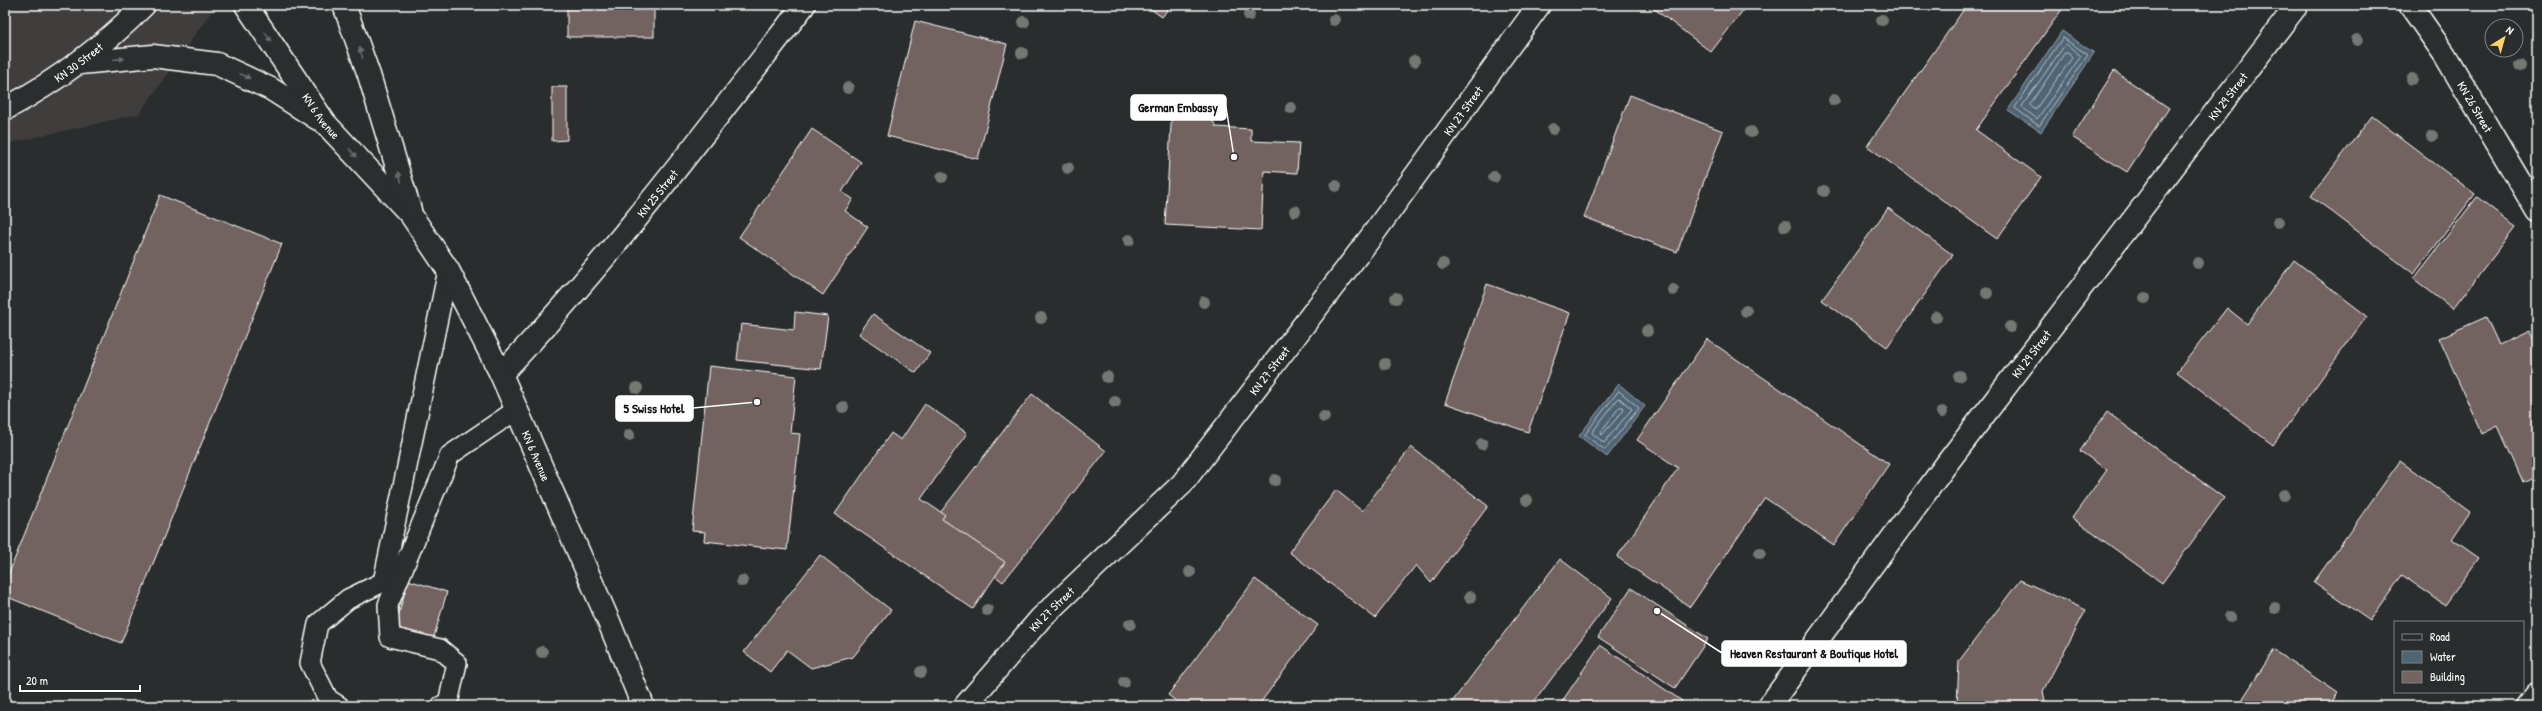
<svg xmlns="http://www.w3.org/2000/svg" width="2542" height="711" font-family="'Patrick Hand',sans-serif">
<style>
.built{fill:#403e3d}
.water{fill:#506574;stroke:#96a3ac}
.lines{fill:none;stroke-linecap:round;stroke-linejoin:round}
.shore{stroke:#b9c1c7;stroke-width:1}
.building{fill:#726460;stroke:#fff}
.service-casing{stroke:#fff;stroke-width:22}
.minor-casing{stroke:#fff;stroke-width:25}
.secondary-casing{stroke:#fff;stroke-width:25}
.service{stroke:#2a2d2e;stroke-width:19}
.minor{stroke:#2a2d2e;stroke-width:22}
.secondary{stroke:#2a2d2e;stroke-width:22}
.tree{fill:#727872}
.oneway{fill:#6a6c6d}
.labels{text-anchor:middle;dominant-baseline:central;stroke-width:4;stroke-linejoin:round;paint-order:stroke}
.street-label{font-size:12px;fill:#fff;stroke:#2a2d2e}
.leader{fill:none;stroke:#fff;stroke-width:1.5}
.callout-dot{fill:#fff;stroke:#2a2d2e;stroke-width:1.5}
.callout{fill:#fff;stroke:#fff;stroke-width:1.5}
.callout-label{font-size:13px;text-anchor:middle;font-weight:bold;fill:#111}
</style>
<rect width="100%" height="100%" fill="#2a2d2e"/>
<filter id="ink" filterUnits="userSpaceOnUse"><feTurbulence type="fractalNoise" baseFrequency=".025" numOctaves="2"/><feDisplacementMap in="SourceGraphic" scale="8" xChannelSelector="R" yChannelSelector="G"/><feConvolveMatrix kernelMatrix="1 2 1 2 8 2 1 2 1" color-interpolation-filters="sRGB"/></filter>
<g filter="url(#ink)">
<path class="built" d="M 5,5 L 216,5 L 139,114 L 5,144 Z"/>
<g class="water">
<path d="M 2062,31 L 2094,53 L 2041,132 L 2008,110 Z"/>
<path d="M 1619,384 L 1645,406 L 1607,457 L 1579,436 Z"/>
</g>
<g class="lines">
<g class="shore">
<path d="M 2063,38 L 2088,55 L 2039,126 L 2015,108 Z"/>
<path d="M 2066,44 L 2081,56 L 2037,119 L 2022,107 Z"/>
<path d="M 2065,53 L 2068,53 L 2072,58 L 2035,110 L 2030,105 Z"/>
<path d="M 1619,391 L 1639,408 L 1605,450 L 1585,435 Z"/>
<path d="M 1619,398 L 1632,409 L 1604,443 L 1592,433 Z"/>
<path d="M 1620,407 L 1623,407 L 1624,410 L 1602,435 L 1601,432 Z"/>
</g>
</g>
<g class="building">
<rect x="567" y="5" width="87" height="32"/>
<path d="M 1145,5 L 1171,5 L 1162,17 Z"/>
<path d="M 1655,5 L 1747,5 L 1711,52 L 1653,8 Z"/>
<path d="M 1967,5 L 2065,5 L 1976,130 L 2041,177 L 1997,239 L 1867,146 Z"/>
<path d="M 915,21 L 1007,44 L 978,159 L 887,136 Z"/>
<path d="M 2114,71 L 2169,108 L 2127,172 L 2072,137 Z"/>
<path d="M 552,87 L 567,87 L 567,140 L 552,141 Z"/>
<path d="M 1630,95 L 1723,131 L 1677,252 L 1584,217 Z"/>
<path d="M 1172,109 L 1208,111 L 1216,127 L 1251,129 L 1251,141 L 1299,143 L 1297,173 L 1264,171 L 1261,230 L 1165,225 Z"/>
<path d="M 2372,116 L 2475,194 L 2414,274 L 2311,196 Z"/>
<path d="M 812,129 L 861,162 L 842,192 L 853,199 L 845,211 L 868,227 L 823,295 L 739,237 Z"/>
<path d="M 160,195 L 282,244 L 121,643 L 5,596 L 5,583 Z"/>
<path d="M 2477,197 L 2516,227 L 2453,309 L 2414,279 Z"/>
<path d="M 1888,208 L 1953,255 L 1887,347 L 1822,300 Z"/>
<path d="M 2294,260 L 2367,316 L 2273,445 L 2177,372 L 2227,308 L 2247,324 Z"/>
<path d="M 1487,284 L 1570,313 L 1528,432 L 1445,403 Z"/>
<path d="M 795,312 L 828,316 L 821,369 L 737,360 L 741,324 L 794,330 Z"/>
<path d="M 873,314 L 930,353 L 916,373 L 859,334 Z"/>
<path d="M 2486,317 L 2499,345 L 2529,331 L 2537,348 L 2537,475 L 2523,482 L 2498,426 L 2482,434 L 2439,338 Z"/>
<path d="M 1707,339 L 1889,464 L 1834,545 L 1765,498 L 1690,607 L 1617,557 L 1678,468 L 1637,440 Z"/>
<path d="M 709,366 L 796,376 L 790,433 L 800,434 L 787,550 L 704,541 L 705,532 L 692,531 Z"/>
<path d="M 1032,394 L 1106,451 L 1003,582 L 930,526 Z"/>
<path d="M 925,404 L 967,433 L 921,499 L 945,515 L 942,519 L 1005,562 L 973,609 L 835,514 L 891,433 L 901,440 Z"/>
<path d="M 2107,412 L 2224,498 L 2162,583 L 2072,518 L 2107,470 L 2080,451 Z"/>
<path d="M 1411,447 L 1488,506 L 1431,583 L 1416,565 L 1375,618 L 1289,552 L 1336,490 L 1362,511 Z"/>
<path d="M 2400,461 L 2470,512 L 2452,539 L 2479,558 L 2445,605 L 2402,575 L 2370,621 L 2314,582 Z"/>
<path d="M 820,555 L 891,610 L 853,657 L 811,668 L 787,650 L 770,672 L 744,652 Z"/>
<path d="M 1560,559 L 1612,598 L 1531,706 L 1449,706 Z"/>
<path d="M 1255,579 L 1318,625 L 1258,706 L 1183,706 L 1168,695 Z"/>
<path d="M 408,580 L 447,592 L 433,640 L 395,628 Z"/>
<path d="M 2020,580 L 2086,610 L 2043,691 L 2046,706 L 1957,706 L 1959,661 Z"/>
<path d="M 1631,588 L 1708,639 L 1675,688 L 1598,637 Z"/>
<path d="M 1600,645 L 1682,701 L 1679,706 L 1559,706 Z"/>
<path d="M 2274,650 L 2338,693 L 2329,706 L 2238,706 Z"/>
</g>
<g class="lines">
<defs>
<g id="service">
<path d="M 339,706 L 328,699 L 310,663 L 318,624 L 348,599 L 383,582 L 448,270"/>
<path d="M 441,706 L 448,703 L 457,663 L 440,649 L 390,637 L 388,605 L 450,455 L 516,410"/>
</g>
<g id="minor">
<path id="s1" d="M 2410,5 L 2445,55 L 2537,211"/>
<path id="s2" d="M 5,109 C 57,81 103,47 144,5"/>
<path id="s3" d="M 501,374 C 611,258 706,131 804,5"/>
<path id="s4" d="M 965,706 L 1041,618 L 1182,484 L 1371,237 L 1539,5"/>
<path id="s5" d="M 1769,706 L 1948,462 L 2297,5"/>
<path d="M 2527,706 L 2537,694"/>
</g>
<g id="secondary">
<path id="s6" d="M 246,5 L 325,123 L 411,215 L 448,270 L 501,374 L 609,622 L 643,706"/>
<path d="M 344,5 L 369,75 L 410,210"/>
<path d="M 80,63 L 153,56 L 217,64 L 271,89 L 318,119"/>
</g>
</defs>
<use href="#service" class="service-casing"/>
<use href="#minor" class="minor-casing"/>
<use href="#secondary" class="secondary-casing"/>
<use href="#service" class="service"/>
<use href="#minor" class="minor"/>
<use href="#secondary" class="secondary"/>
</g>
<g class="tree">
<circle cx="1249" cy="15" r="6"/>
<circle cx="1334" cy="20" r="6"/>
<circle cx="1882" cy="20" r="6"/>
<circle cx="1024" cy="22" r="6"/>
<circle cx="2357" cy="40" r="6"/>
<circle cx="1022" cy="53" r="6"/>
<circle cx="1414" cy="61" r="6"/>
<circle cx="2520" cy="66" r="6"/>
<circle cx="2412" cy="79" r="6"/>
<circle cx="848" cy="88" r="6"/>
<circle cx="1834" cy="100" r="6"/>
<circle cx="1291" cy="108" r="6"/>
<circle cx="1553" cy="129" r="6"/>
<circle cx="1751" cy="132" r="6"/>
<circle cx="2432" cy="136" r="6"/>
<circle cx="1068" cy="168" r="6"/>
<circle cx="942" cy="177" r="6"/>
<circle cx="1494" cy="177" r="6"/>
<circle cx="1336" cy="186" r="6"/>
<circle cx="1824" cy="191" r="6"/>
<circle cx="1295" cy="211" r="6"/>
<circle cx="2278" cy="222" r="6"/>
<circle cx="1785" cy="226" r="6"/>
<circle cx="1129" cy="240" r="6"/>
<circle cx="2198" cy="263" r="6"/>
<circle cx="1443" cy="264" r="6"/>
<circle cx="1673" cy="290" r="6"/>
<circle cx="1987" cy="293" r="6"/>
<circle cx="1396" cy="298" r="6"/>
<circle cx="2145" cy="298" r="6"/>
<circle cx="1204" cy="302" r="6"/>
<circle cx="1746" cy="311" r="6"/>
<circle cx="1936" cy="317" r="6"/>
<circle cx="1041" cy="318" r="6"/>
<circle cx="2010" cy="327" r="6"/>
<circle cx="1647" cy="331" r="6"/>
<circle cx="1385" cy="364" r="6"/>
<circle cx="1959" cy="376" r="6"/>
<circle cx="1107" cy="377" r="6"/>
<circle cx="637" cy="388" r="6"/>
<circle cx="1115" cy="402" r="6"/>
<circle cx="843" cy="407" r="6"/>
<circle cx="1942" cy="412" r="6"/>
<circle cx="1324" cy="417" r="6"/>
<circle cx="629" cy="435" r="6"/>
<circle cx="1482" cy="444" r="6"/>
<circle cx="1275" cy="480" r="6"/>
<circle cx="2284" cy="495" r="6"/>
<circle cx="1527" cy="500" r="6"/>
<circle cx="1760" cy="553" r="6"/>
<circle cx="1190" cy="572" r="6"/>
<circle cx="742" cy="581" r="6"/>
<circle cx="1470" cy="597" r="6"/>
<circle cx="2275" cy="608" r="6"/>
<circle cx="987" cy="610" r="6"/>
<circle cx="2230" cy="617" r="6"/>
<circle cx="1130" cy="624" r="6"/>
<circle cx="542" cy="652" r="6"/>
<circle cx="921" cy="672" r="6"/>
<circle cx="1124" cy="682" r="6"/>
</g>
<defs><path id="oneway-solid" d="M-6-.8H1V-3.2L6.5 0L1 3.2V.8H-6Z"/></defs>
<g class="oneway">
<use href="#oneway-solid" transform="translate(268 37) rotate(56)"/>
<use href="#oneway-solid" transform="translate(361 53) rotate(-109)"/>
<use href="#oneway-solid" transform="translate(119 59) rotate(-5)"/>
<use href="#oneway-solid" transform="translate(245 76) rotate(24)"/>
<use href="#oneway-solid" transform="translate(353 153) rotate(47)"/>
<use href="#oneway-solid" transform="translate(400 177) rotate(-107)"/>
</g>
</g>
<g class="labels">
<g class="street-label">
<text stroke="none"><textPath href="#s2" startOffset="87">KN 30 Street</textPath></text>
<text stroke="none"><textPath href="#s5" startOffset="763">KN 29 Street</textPath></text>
<text stroke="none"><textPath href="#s1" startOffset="121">KN 26 Street</textPath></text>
<text stroke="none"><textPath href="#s4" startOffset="778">KN 27 Street</textPath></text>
<text stroke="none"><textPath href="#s6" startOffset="134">KN 6 Avenue</textPath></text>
<text stroke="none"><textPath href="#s3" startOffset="239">KN 25 Street</textPath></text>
<text stroke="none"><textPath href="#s5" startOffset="439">KN 29 Street</textPath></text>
<text stroke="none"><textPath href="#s4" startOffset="454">KN 27 Street</textPath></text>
<text stroke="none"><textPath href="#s6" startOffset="540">KN 6 Avenue</textPath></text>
<text stroke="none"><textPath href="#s4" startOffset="130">KN 27 Street</textPath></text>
</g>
</g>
<path class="leader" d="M1234 157L1226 107M757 402L693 408M1657 611L1722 653"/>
<g class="callout-dot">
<circle cx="1234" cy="157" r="4"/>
<circle cx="757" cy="402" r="4"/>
<circle cx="1657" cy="611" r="4"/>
</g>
<g class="callout">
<rect x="1131" y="95" width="95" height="25" rx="4"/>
<rect x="616" y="396" width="77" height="25" rx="4"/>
<rect x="1722" y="641" width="184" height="25" rx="4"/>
</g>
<g class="callout-label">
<text x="1178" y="112">German Embassy</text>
<text x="654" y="413">5 Swiss Hotel</text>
<text x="1814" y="658">Heaven Restaurant &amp; Boutique Hotel</text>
</g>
<rect width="2542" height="711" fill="none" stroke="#2a2d2e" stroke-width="20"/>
<rect x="10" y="10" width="2522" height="691" fill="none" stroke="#fff" stroke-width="1.5" filter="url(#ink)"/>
<rect x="2394" y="621" width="130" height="72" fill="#2a2d2e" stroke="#7f8182"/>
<rect x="2402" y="634" width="20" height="6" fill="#2a2d2e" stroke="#7f8182"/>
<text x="2430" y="641" font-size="12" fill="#ffffff">Road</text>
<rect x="2402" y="651" width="20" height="12" fill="#506574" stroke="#7f8182"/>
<text x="2430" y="661" font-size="12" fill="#ffffff">Water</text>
<rect x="2402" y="671" width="20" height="12" fill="#726460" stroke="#7f8182"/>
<text x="2430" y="681" font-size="12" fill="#ffffff">Building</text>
<g transform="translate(2504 38) rotate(37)"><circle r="19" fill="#2a2d2e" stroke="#7f8182"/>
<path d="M0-3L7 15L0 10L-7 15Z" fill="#ffd166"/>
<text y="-6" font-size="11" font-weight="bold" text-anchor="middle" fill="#ffffff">N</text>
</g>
<path d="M20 685v6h120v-6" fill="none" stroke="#ffffff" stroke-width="2"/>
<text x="26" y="685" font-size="12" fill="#ffffff" stroke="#2a2d2e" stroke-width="3" paint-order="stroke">20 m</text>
</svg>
